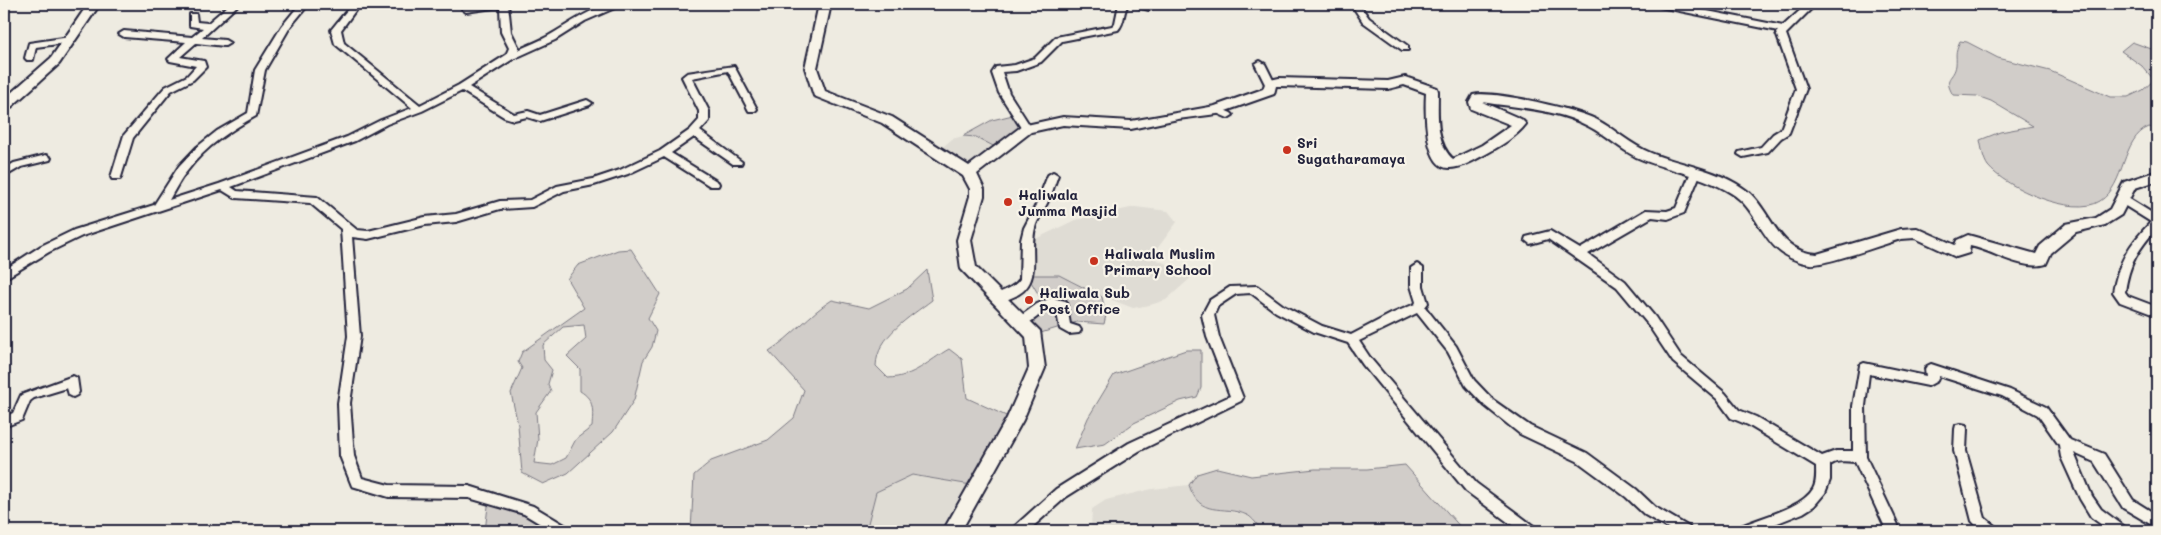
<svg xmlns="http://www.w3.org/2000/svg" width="2161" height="535" font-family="Mali,sans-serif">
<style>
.built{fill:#dfdcd4}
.green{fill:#d1cdc9;stroke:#7a7882;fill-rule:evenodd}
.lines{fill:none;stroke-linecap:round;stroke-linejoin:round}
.street-casing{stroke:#22223b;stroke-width:4}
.secondary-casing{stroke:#22223b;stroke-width:4}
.street{fill:#f7f3e8;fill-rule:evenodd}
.secondary{fill:#f7f3e8;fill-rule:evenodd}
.poi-dot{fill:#c8321e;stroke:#f7f3e8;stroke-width:2}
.labels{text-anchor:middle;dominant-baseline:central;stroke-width:4.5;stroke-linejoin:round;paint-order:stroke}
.poi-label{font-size:14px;font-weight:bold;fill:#22223b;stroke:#f7f3e8;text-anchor:start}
</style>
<rect width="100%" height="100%" fill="#eeebe1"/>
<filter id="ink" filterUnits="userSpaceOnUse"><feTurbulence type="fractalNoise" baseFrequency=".02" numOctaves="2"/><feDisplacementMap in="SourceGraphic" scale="10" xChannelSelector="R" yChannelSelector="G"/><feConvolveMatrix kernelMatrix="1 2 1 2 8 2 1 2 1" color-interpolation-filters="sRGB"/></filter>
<g filter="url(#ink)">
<g class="built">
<path d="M 963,136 L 976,137 L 999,149 L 969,173 L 937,152 L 952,139 Z"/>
<path d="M 1135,207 L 1168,211 L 1177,222 L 1151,257 L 1193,276 L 1166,300 L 1150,305 L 1133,308 L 1086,290 L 1071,280 L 1027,275 L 1025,244 L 1075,220 Z"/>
<path d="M 912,475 L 977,486 L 952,531 L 866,531 L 876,492 Z"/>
<path d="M 1189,485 L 1193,496 L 1204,507 L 1247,515 L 1263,531 L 1093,531 L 1091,528 L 1092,509 L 1106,500 L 1152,489 Z"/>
</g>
<g class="green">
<path d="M 1960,41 L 1967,42 L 1998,58 L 2050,71 L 2110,97 L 2128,97 L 2143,90 L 2154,80 L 2142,66 L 2121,51 L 2132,42 L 2157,51 L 2157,129 L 2149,127 C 2121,138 2126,185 2100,201 C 2074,218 2006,188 1988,166 C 1983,159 1982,149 1980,140 L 2000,132 L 2033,126 L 1991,101 L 1977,96 L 1953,95 C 1942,76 1954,80 1956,65 C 1957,54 1954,54 1960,41 Z"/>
<path d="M 1017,114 L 1027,129 L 999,149 L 976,137 L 963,136 L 992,120 Z"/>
<path d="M 631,249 L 660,294 L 648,318 L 656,331 L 652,347 L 643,361 L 634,400 L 613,432 L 568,473 L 543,484 L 522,473 L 518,425 L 511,393 L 522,368 L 518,362 L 522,352 L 584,308 L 567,279 L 578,265 L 618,250 ZM 584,325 L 586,339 L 567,356 L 580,369 L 580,391 C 595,400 593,411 592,427 L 576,439 L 566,458 L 552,465 L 534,463 L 538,439 L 536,412 L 551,391 L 548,384 L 552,370 L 544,360 L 543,345 L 563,327 Z"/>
<path d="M 927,270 L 932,300 C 910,317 877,336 876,366 L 888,378 C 914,377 928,361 949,349 L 962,359 L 967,398 L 1015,420 L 977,486 L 912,475 L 876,492 L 866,531 L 691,531 L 694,475 L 711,461 L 768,440 L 794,418 L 804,390 L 769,351 C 793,336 809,314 832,300 L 869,308 L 907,289 Z"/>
<path d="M 1027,275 L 1059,275 L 1102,297 L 1106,315 L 1104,324 L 1077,322 L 1034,335 L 1026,325 L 1041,304 L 1040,297 Z"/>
<path d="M 1186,350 L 1201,350 L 1201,388 L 1197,397 L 1180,401 L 1134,423 L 1105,444 L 1075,449 L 1088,418 L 1114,375 Z"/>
<path d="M 1405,465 L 1464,531 L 1263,531 C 1258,526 1252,517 1247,515 C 1222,504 1200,519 1189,485 L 1197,474 L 1217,468 L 1251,476 L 1315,469 L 1367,469 Z"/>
<path d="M 489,498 L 528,510 L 563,531 L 485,531 Z"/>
</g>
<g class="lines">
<defs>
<g id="street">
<path d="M 230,4 L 239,4 L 202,38 L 225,40 L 230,43 L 225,46 L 196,43 L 180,57 L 204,61 L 206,67 L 193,80 L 171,91 L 133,138 L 121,177 L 120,179 L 112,179 L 111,177 L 124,135 L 165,87 L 187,76 L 196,66 L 170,61 L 168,59 L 186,42 L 124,37 L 119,34 L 124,31 L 192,37 L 203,28 L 190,26 L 190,14 L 196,14 L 197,22 L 208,23 Z"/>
<path d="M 300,4 L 309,4 L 290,27 L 265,70 L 256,116 C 231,130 206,146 188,170 C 180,179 175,190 169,200 L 219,184 L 347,137 L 381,120 L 412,108 L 335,44 L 331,30 L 352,4 L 360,4 L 341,30 L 344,43 L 420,105 L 459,85 L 506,55 L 509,48 L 501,32 L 500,7 L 466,12 L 462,9 L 465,4 L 473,4 L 472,5 L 508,4 L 511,32 L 519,48 L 518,50 C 528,45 540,41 550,35 C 572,23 597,2 624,4 L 585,21 L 555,40 L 513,59 L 469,87 L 514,114 L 528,111 L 540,115 L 587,100 L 592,103 L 590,105 L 540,121 L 527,117 L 514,120 L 504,117 L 462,91 L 422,111 L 387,124 L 355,141 L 231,187 L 237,191 L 317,197 L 357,230 L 368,231 L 425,217 L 456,214 L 500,201 L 530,200 L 557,186 L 593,179 L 620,170 L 660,151 L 690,130 L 699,120 L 699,111 L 682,77 L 687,73 L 734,66 L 757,109 L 755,111 L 749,111 L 728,71 L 692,78 L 709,111 L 709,121 L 700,131 L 742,162 L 741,164 L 733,164 L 694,137 L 671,153 L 718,182 L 719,184 L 718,186 L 710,186 L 664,157 L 628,174 L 594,185 L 564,191 L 532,207 L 500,209 L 456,222 L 425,225 L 368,239 L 352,237 L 360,336 L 350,403 L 354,456 L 362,478 L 389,485 L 469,486 L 533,506 L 568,527 L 570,531 L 552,531 L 524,514 L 469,498 L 389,497 L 352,486 L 340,456 L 338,403 L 348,336 L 341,229 L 310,203 L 235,198 L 222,190 L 82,236 L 49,252 L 4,279 L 4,270 L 41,246 L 74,230 L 154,205 L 179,166 L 197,147 L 217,131 L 248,113 L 255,70 L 282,26 Z"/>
<path d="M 1119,4 L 1129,4 C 1122,11 1126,22 1118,30 L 1062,41 L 1041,62 L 1016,71 L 1002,72 L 1009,93 L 1032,129 L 1031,131 L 1023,131 L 999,93 L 992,73 L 996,67 L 1015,65 L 1035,58 L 1056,37 L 1112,26 L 1115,23 Z"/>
<path d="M 1133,4 L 1153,4 L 1153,7 L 1149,10 L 1134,6 Z"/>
<path d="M 1351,4 L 1359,4 L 1369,18 L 1408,46 L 1408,50 L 1402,50 L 1363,22 Z"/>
<path d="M 1656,4 L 1672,4 L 1783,26 L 1807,4 L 1816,4 L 1786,34 L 1806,89 L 1789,133 L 1781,138 L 1768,152 L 1743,157 L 1738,154 L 1739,152 L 1761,147 L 1773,134 L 1781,129 L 1796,89 L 1776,33 L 1778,31 L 1660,7 Z"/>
<path d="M 70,37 L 73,38 L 73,42 L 36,47 L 33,60 L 27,60 L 25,58 L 29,43 Z"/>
<path d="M 1260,61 L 1265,64 L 1275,84 L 1273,86 L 1270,87 L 1265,84 L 1255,64 Z"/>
<path d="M 1217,107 L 1231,113 L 1233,115 L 1228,118 L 1214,112 L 1212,110 Z"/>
<path d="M 46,155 L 51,158 L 50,160 L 21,167 L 4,177 L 4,169 L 14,163 Z"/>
<path d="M 1696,169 L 1701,172 L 1684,213 L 1668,219 L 1652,217 L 1588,254 L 1625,281 L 1655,317 L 1681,356 L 1725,393 L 1739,410 L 1756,417 L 1822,456 L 1836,451 L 1853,451 L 1853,406 L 1860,365 L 1864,363 L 1926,376 L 1925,369 L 1927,366 L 1931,364 L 2010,390 L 2046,407 L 2070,440 L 2104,454 L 2133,500 L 2157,515 L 2157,528 L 2123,508 L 2094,462 L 2074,453 L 2092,496 L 2101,509 L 2125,527 L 2127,531 L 2110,531 L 2091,517 L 2080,499 L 2061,457 L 2059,445 L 2038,415 L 2002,396 L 1939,376 L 1937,381 L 1928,386 L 1869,374 L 1865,406 L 1866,457 L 1898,525 L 1898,531 L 1884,531 L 1884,525 L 1855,462 C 1845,461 1837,460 1830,465 L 1830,480 L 1825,493 L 1814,506 L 1803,513 L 1757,531 L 1737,531 L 1739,527 C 1760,517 1801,509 1813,489 C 1817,482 1816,474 1816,466 L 1748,425 L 1731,418 L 1717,399 L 1673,362 L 1647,323 L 1617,287 L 1548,239 L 1530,244 L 1525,240 L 1526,237 L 1550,231 L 1580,249 L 1646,210 L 1667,211 L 1676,208 L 1691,172 Z"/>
<path d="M 1053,172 L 1058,175 C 1054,186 1051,197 1045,207 C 1042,214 1037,220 1035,228 C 1028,254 1045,285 1011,298 C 1005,300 999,304 993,302 L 991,299 C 999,290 1013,290 1020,279 L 1021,240 L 1024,228 L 1037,203 L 1048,175 Z"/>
<path d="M 2123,195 L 2157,216 L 2157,228 C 2138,250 2129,263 2125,292 L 2128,296 L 2157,307 L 2157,316 L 2120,302 L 2113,292 C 2119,260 2129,245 2151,222 L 2119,202 L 2118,199 Z"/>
<path d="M 1417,264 L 1423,268 L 1423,286 L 1428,303 L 1425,307 L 1456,346 L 1474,380 L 1493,400 L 1530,426 L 1587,453 L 1636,489 L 1655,507 L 1689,527 L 1691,531 L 1673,531 L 1645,515 L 1626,497 L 1577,461 L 1520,434 L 1485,406 L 1466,386 L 1448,352 L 1417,313 L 1359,341 L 1371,359 L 1476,483 L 1535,527 L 1537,531 L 1520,531 L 1466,491 L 1363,365 L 1348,343 L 1314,332 L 1276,312 L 1251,293 L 1236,294 L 1218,306 L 1214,315 L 1219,337 L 1243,398 L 1241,401 L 1139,451 L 1066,497 L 1028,531 L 1012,531 L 1014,527 L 1056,489 L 1129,443 L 1230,396 L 1207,337 L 1202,315 L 1210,300 L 1230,287 L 1257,286 L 1284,306 L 1322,326 L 1351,335 L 1391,314 L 1415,304 L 1416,302 L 1411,286 L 1411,268 Z"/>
<path d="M 1051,298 L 1066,301 L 1070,324 L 1079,327 L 1081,330 L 1079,333 L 1069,334 L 1060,329 L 1056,307 C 1042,307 1032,328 1018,324 L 1016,321 L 1018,318 L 1037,304 Z"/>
<path d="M 73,376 L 77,378 L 79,392 L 77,395 L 73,397 L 69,395 L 67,388 L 34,398 L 30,401 L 22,420 L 4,427 L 4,417 L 13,413 L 21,395 Z"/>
<path d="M 1961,424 L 1966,425 L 1967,429 L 1966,451 L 1985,518 L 1996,527 L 1998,531 L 1981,531 L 1972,521 L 1954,451 L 1955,429 L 1956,425 Z"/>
</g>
<g id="secondary">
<path d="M 88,4 L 100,4 L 59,64 L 9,109 L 4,110 L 4,99 L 51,58 Z"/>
<path d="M 819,4 L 831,4 L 817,68 L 825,91 L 892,117 L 969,166 L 1022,126 L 1063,117 L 1131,121 L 1215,106 L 1263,89 L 1266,81 L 1279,78 L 1388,81 L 1405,77 L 1437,88 L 1438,91 C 1438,113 1435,143 1453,159 L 1482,145 L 1511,125 L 1471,109 L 1469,102 L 1473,95 C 1493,90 1580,110 1599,121 C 1617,131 1631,145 1651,153 C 1681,165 1716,169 1743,188 C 1771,206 1775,252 1817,254 L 1901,229 L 1917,228 L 1955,245 L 1957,240 L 1968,235 L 2036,254 L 2040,246 L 2066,224 L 2096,218 L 2110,209 L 2124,182 L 2157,171 L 2157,181 L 2135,188 L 2121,215 L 2105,225 L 2076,232 L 2051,253 L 2046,264 C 2022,271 1994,251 1970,246 L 1969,253 L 1956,257 L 1915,238 L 1901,239 C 1884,244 1824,266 1810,264 C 1760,256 1763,212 1731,193 C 1704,176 1672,171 1643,160 C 1622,152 1608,136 1588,126 C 1556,109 1517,108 1482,102 L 1521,119 L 1526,124 C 1516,137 1500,146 1486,154 C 1476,159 1462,168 1450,168 C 1424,169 1425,109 1426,93 L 1404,85 L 1388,89 L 1279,86 L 1276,86 L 1274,94 L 1217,114 L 1178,119 L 1131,129 L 1063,125 L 1031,132 L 977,174 L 984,189 L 984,196 L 971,240 L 976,267 L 1040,331 L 1045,368 L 1023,420 L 961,531 L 943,531 L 1007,418 L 1029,368 L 1026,337 L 961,269 L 957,240 L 970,196 L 970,189 L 963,176 L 882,123 L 814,96 L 813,93 L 805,68 Z"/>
</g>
</defs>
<use href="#street" class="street-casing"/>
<use href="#secondary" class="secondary-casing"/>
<use href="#street" class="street"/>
<use href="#secondary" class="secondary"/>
</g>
</g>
<g class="poi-dot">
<circle cx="1287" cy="150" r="5"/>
<circle cx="1008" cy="202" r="5"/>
<circle cx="1094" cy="261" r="5"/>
<circle cx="1029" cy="300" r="5"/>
</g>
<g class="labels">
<g class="poi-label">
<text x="1297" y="142">Sri<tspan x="1297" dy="16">Sugatharamaya</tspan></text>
<text x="1018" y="194">Haliwala<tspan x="1018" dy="16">Jumma Masjid</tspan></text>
<text x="1104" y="253">Haliwala Muslim<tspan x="1104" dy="16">Primary School</tspan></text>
<text x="1039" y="292">Haliwala Sub<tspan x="1039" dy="16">Post Office</tspan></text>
</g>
</g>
<rect width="2161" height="535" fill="none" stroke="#f7f3e8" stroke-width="20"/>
<rect x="10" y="10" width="2141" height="515" fill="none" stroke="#22223b" stroke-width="2" filter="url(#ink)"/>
</svg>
